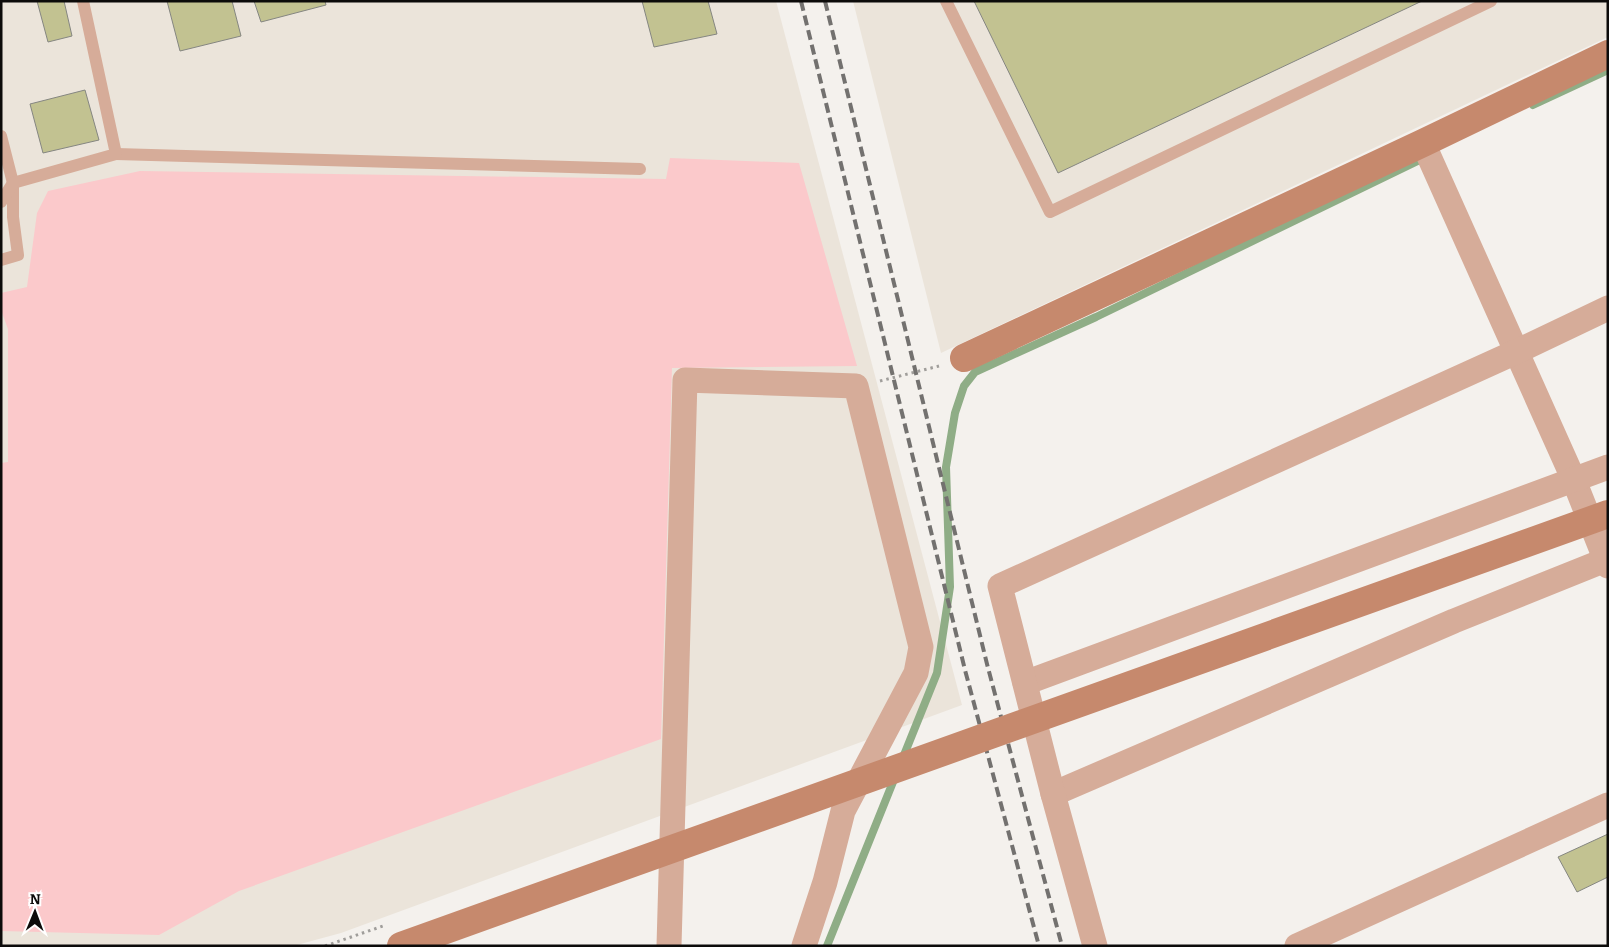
<svg xmlns="http://www.w3.org/2000/svg" width="1609" height="947" font-family="Bitter,serif">
<style>
.built{fill:#ebe4da}
.green{fill:#fbc9cb}
.lines{fill:none;stroke-linecap:round;stroke-linejoin:round}
.stream{stroke:#8fad86;stroke-width:8}
.building{fill:#c2c291;stroke:#858681}
.path{stroke:#a09e9b;stroke-width:3;stroke-dasharray:2.5 4;stroke-linecap:butt}
.lane{stroke:#d6ac99;stroke-width:12}
.street{stroke:#d6ac99;stroke-width:25}
.secondary{stroke:#c6896d;stroke-width:28}
.rail{stroke:#73716f;stroke-width:4;stroke-dasharray:10 5;stroke-linecap:butt}
.path-bridge{stroke:#a09e9b;stroke-width:3;stroke-dasharray:2.5 4;stroke-linecap:butt}
.secondary-bridge{stroke:#c6896d;stroke-width:28}
</style>
<rect width="100%" height="100%" fill="#f4f1ed"/>
<g class="built">
<path d="M 1,1 L 776,1 L 962,705 L 341,933 L 293,946 L 1,946 Z"/>
<path d="M 853,1 L 1608,1 L 1608,37 L 941,353 Z"/>
</g>
<path class="green" d="M 670,158 L 799,163 L 857,366 L 672,368 L 661,739 L 239,891 L 159,935 L 1,931 L 1,463 L 8,462 L 8,329 L 1,310 L 1,293 L 27,287 L 37,213 L 48,191 L 140,171 L 666,179 Z"/>
<g class="lines">
<g class="stream">
<path d="M 1533,105 L 1608,70"/>
<path d="M 902,760 L 937,673 L 950,587 L 946,467 L 955,413 L 964,386 L 975,372 L 1096,317 L 1426,157"/>
<path d="M 827,946 L 895,777"/>
</g>
</g>
<g class="building">
<path d="M 37,1 L 64,1 L 72,36 L 48,42 Z"/>
<path d="M 167,1 L 232,1 L 241,36 L 180,51 Z"/>
<path d="M 254,1 L 325,1 L 326,5 L 261,22 Z"/>
<path d="M 642,1 L 708,1 L 717,34 L 654,47 Z"/>
<path d="M 974,1 L 1422,1 L 1058,173 Z"/>
<path d="M 85,90 L 99,140 L 43,153 L 30,104 Z"/>
<path d="M 1608,834 L 1608,877 L 1577,892 L 1558,857 Z"/>
</g>
<g class="lines">
<path class="path" d="M 880,381 L 939,366"/>
<g class="lane">
<path d="M 946,1 L 1050,212 L 1491,1"/>
<path d="M 1,136 L 13,183 L 13,217 L 18,255 L 1,260"/>
<path d="M 116,154 L 640,169"/>
<path d="M 1,202 L 13,183 L 116,154 L 83,1"/>
</g>
<g class="street">
<path d="M 1423,143 L 1573,478 L 1608,566"/>
<path d="M 1025,683 L 1608,467"/>
<path d="M 1053,794 L 1454,621 L 1608,559"/>
<path d="M 669,946 L 685,380 L 856,386 L 921,647 L 916,673 L 843,811 L 825,882 L 804,946"/>
<path d="M 1095,946 L 1053,794 L 1000,586 L 1518,351 L 1608,308"/>
<path d="M 1297,946 L 1608,805"/>
</g>
<path class="secondary" d="M 964,358 L 1423,143 L 1608,54"/>
<g class="rail">
<path d="M 801,1 L 965,670 L 1039,946"/>
<path d="M 825,1 L 987,664 L 1062,946"/>
</g>
<path class="path-bridge" d="M 325,946 L 383,926"/>
<path class="secondary-bridge" d="M 401,946 L 1608,514"/>
</g>
<rect width="1609" height="947" fill="none" stroke="#0c0b0a" stroke-width="5"/>
<g transform="translate(35 912) rotate(1)" stroke="#ffffff" stroke-width="4" paint-order="stroke">
<path d="M0-4L9 19L0 12L-9 19Z" fill="#0c0b0a"/>
<text y="-8" font-size="14" font-weight="bold" text-anchor="middle" fill="#0c0b0a">N</text>
</g>
</svg>
